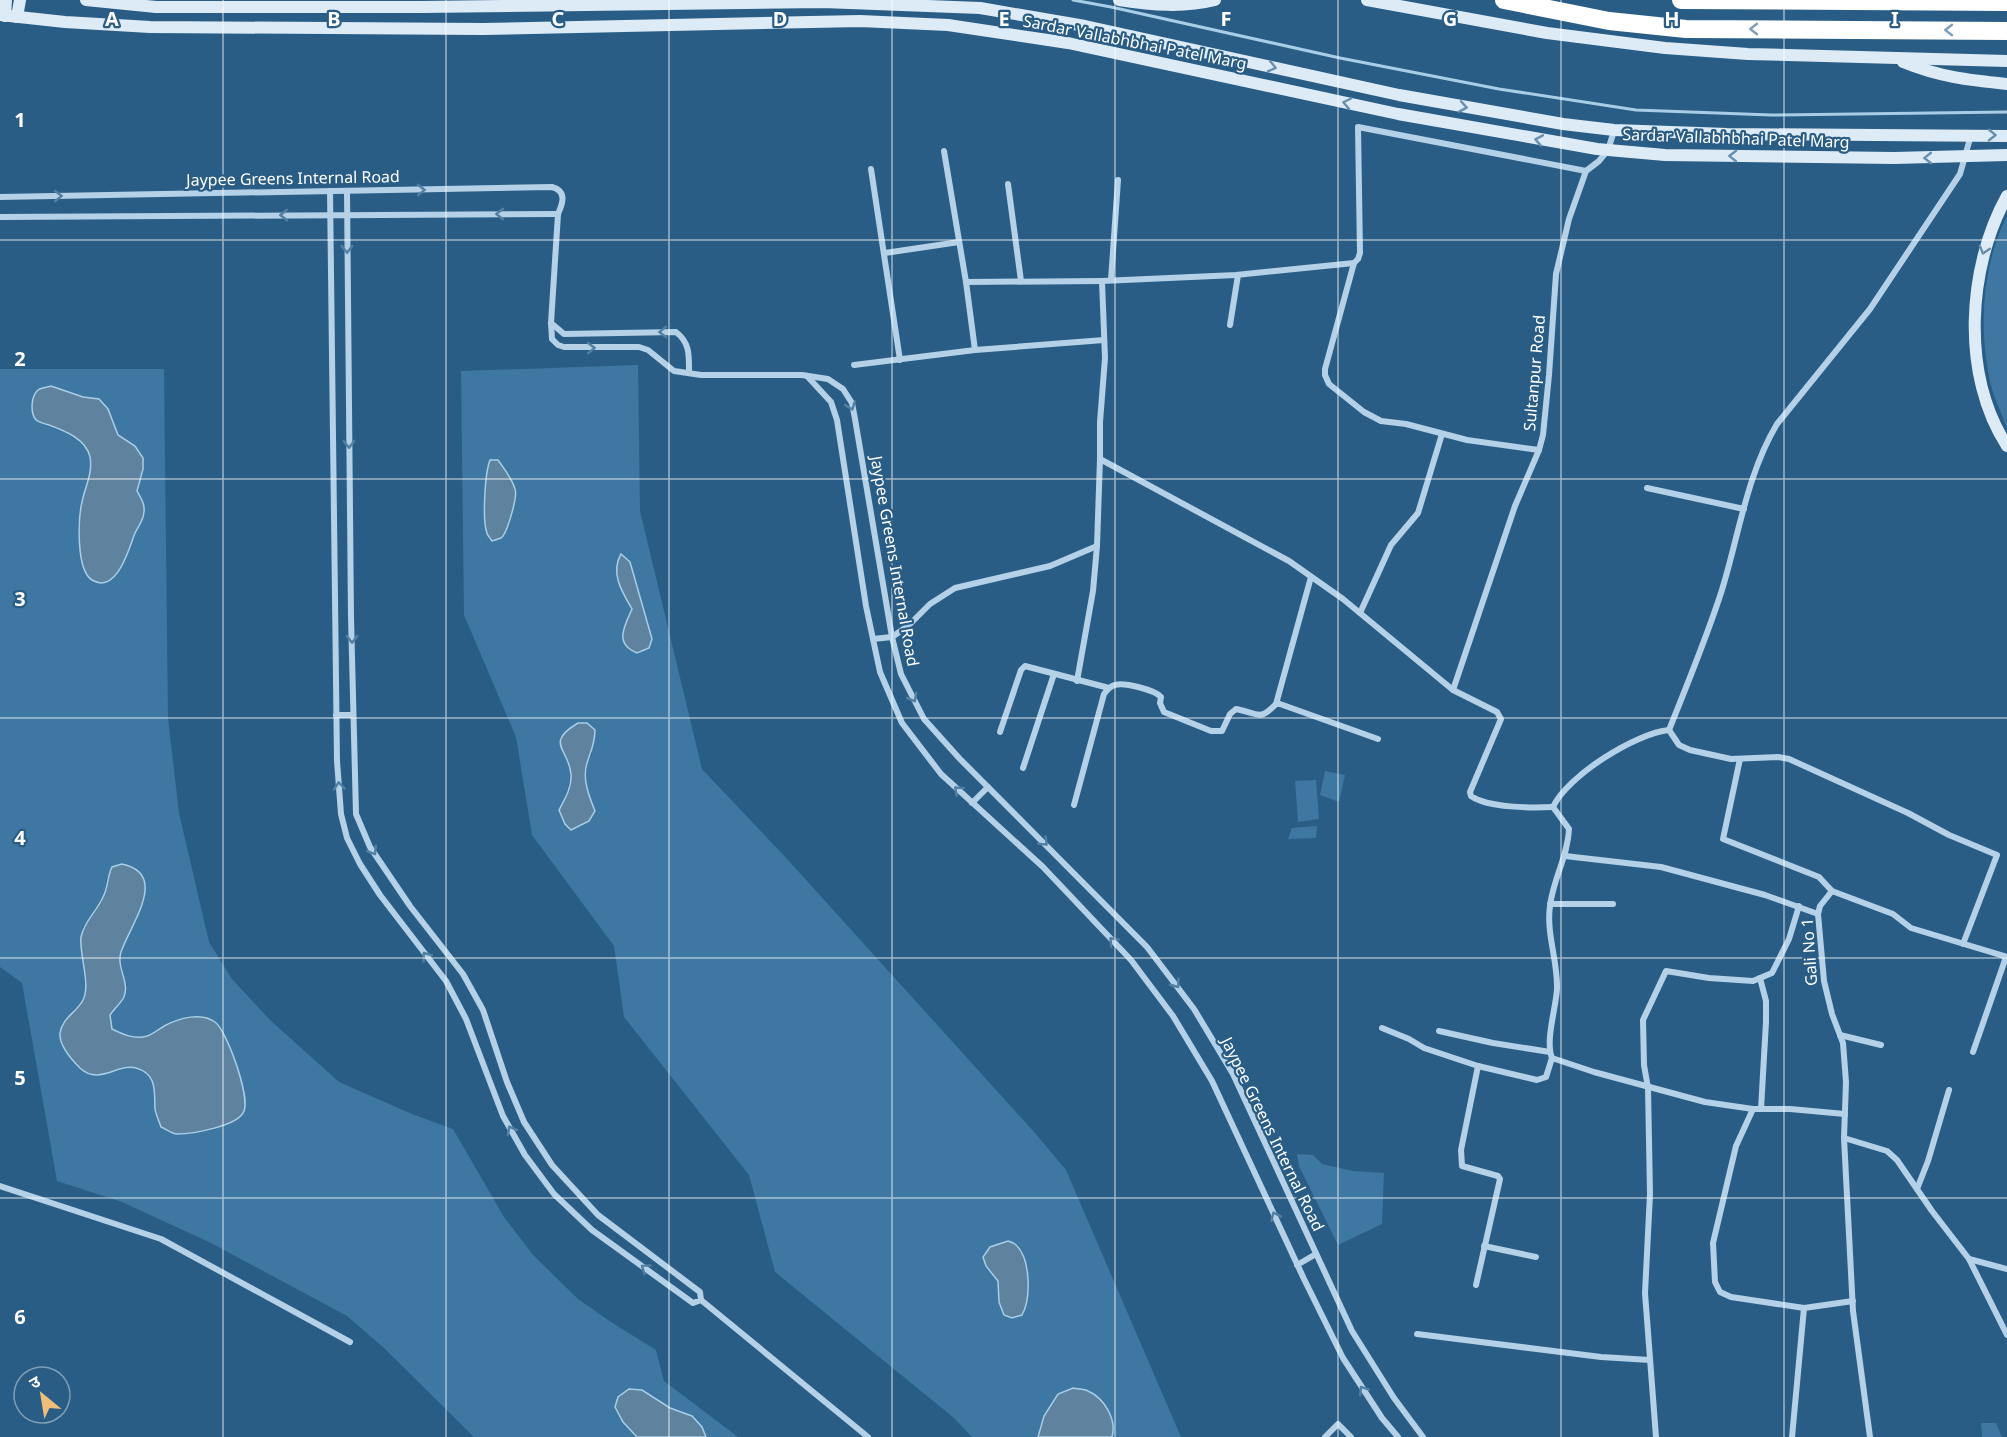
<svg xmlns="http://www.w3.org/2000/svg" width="2007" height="1437" font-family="'Noto Sans','Noto Sans Devanagari',sans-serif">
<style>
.green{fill:#3e77a1;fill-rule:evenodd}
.water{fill:#5f839e;stroke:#a8cee7;stroke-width:1.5}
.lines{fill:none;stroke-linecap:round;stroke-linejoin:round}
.stream{stroke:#a8cee7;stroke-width:3}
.street{stroke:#b4d1e7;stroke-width:6}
.secondary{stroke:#ddebf7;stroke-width:12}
.highway{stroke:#fff;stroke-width:18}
.oneway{stroke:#7f9eb6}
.oneway2{stroke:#688fad}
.oneway3{stroke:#5380a2}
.grid{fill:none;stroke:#fff;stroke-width:1.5;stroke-opacity:0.55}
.labels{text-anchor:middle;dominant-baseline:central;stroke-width:4.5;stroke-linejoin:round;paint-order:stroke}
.street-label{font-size:16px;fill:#fff;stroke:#295d85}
.grid-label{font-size:20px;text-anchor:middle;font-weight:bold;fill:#fff;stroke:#295d85;stroke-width:4.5;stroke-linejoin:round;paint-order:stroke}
</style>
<rect width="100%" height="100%" fill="#295d85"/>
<g class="green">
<path d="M 2007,216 L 2007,428 C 2002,415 1996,402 1992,389 C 1978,334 1981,267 2007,216 Z"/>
<path d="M 638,365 L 640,511 L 702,769 L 788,860 L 1035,1133 L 1066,1170 L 1181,1437 L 1112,1437 L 1113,1433 L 1038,1434 L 1038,1437 L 972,1437 L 954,1418 L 775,1272 L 749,1175 L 624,1017 L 614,946 L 532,835 L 516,737 L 464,615 L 461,371 ZM 616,577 L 652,639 L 624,627 L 632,609 ZM 578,723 L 588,723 L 592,754 L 587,763 L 586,771 L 587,790 L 595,811 L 559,810 C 576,777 570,765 566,730 ZM 1017,1246 C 1027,1268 1034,1292 1022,1315 L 999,1302 L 998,1281 Z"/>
<path d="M 0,369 L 164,369 L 168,718 L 179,813 L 209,942 L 232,979 L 270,1020 L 339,1082 L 412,1114 L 453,1129 L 504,1217 L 533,1255 L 578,1299 L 611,1322 L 656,1350 L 664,1381 L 738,1437 L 706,1437 L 702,1427 L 683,1412 L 670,1408 L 642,1390 L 623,1422 L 637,1437 L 474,1437 L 384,1348 L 347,1316 L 211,1243 L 122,1202 L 57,1181 L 22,983 L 0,967 ZM 62,389 L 83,397 L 99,399 L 108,409 L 118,435 L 135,446 L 143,469 L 137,491 L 143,502 L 145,514 L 129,547 L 84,571 C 81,556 78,540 78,525 C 79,504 97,471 88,453 C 75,428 39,429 33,415 C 31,410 33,403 34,397 ZM 107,877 L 141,906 L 121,953 L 120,962 L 127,985 L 123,999 L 110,1015 L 112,1029 C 138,1043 145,1037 168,1023 L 236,1066 L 245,1090 L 175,1134 L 161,1127 L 155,1111 L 156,1087 L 146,1073 L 134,1067 L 96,1076 L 60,1035 L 62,1024 L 84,999 L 85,988 L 81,939 L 83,927 L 104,895 Z"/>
<path d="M 1325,771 L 1345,775 L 1339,802 L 1320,795 Z"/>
<path d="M 1316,780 L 1319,819 L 1298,822 L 1295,781 Z"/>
<path d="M 1317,826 L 1316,838 L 1288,839 L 1292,828 Z"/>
<path d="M 1297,1154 L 1313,1155 L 1322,1164 L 1353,1171 L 1384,1173 L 1382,1224 L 1338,1245 L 1299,1166 Z"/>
<path d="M 1981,1423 L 1996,1423 L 2002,1437 L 1982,1437 Z"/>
</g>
<g class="water">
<path d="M 51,386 L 83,397 L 99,399 L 108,409 L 118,435 L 135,446 L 143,458 L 143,469 L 137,491 C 141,498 145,504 144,512 C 144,519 138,527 135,533 C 129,548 117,595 92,580 C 76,570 78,519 82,502 C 85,487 93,473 90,457 C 86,439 65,431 49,425 C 45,424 39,422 36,420 C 30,413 31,396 38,390 C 41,388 48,387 51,386 Z"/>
<path d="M 490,460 L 498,460 C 504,469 512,478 515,489 C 518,496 507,534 501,538 C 499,539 495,540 492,541 C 491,539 487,535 487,533 C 482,520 485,473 490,460 Z"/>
<path d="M 621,554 L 630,562 L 652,639 L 649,648 L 637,653 C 614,644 624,627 632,609 C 622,592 610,573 621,554 Z"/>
<path d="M 578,723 L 587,723 L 595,730 C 595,743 591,751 587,763 C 582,779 589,796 595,811 L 589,821 L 571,830 L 565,824 L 559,810 C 565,799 572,787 571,774 C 569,749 544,743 578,723 Z"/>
<path d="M 122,864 C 170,874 130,925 121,952 C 116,968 130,981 124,997 C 121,1003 114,1009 110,1015 L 112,1029 C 122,1034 135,1040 147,1036 C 154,1034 160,1028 166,1025 C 180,1018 201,1012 215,1022 C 227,1031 250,1096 244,1111 C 239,1126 192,1134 177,1134 C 172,1134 166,1129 161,1127 C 159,1121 156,1115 155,1109 C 154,1093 158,1074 136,1068 C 118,1063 99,1086 80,1068 C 72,1060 59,1045 60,1033 C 62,1018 77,1012 83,1000 C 91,985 79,954 81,937 C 84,921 97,911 103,897 C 108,888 107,877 112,867 Z"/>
<path d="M 1008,1241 C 1011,1242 1014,1243 1016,1245 C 1031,1259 1031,1299 1022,1315 L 1012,1318 L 1004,1315 L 999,1302 L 998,1281 L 986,1266 L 983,1257 L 990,1247 Z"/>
<path d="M 1073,1388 C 1077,1389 1084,1389 1088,1391 C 1104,1398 1117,1419 1112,1437 L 1038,1437 L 1044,1416 L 1058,1394 Z"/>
<path d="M 629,1389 L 642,1390 L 670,1408 L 692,1416 L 702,1427 L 706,1437 L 637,1437 L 623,1422 L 615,1407 L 618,1397 Z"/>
</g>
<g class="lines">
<path class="stream" d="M 1073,0 L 1111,7 L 1340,58 L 1499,89 L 1636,110 L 1771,115 L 2007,112"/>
<g class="street">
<path d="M 944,151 L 966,282"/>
<path d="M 871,169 L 900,360"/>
<path d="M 1008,184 L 1021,281"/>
<path d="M 330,191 L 337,761 L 341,814 L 347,838 L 360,864 L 380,895 L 446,981 L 466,1019 L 503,1116 L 525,1155 L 554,1194 L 592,1230 L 693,1303 L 701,1300 L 700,1292 L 598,1215 L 552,1165 L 524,1122 L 507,1082 L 483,1010 L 463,974 L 410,906 L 370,847 L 356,814 L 351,617 L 347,191"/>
<path d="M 0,197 L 552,187 C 567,191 563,203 558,214 L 551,323 L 552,339 L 558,345 L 564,347 L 639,347 L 648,350 L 674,371 L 701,375 L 802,375 L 828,379 L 843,389 L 852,403 L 855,419 L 892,637 L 901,674 L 924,719 L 959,758 L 1147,947 L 1194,1009 L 1233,1074 L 1352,1331 L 1394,1398 L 1423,1437"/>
<path d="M 0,217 L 558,214"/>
<path d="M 885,253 L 959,242"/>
<path d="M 1354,263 L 1325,369 L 1325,375 L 1329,384 L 1364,412 L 1381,421 L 1406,424 L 1467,440 L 1539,450"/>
<path d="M 1111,280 L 1118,180"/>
<path d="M 551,323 L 564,334 L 676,332 C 690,343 689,355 689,372"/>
<path d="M 1230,325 L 1238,275"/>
<path d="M 975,350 L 966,282 L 1102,281"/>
<path d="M 854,365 L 975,350 L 1104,340"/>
<path d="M 807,376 L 831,402 L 837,420 L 866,606 L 880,672 L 902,723 L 941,774 L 1043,867 L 1131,960 L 1173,1016 L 1212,1081 L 1304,1279 L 1343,1358 L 1382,1418 L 1398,1437"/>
<path d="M 1647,488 L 1744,509"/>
<path d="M 1360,613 L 1391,545 L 1418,513 L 1442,434"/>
<path d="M 873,639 L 892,637 L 908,626 L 930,604 L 955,588 L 1050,566 L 1097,546 L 1100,459"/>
<path d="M 1077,681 L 1093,591 L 1097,546"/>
<path d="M 1453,690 L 1515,506 L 1539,450 L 1543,435 L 1549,375 L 1556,274 L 1569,219 L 1586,171 L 1599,161 L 1608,150 L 1614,131"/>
<path d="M 1276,704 L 1311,577"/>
<path d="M 336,715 L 353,715"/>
<path d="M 1669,730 C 1636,733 1567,776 1553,807 L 1569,829 C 1568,856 1553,879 1550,906 C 1546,934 1558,961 1557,989 C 1556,1008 1545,1041 1552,1058 L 1594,1072 L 1705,1102 L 1753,1109 L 1790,1109 L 1845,1114"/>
<path d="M 1669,730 C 1687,685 1706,639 1721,593 C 1739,536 1746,476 1777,424 L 1870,309 L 1960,174 L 1971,135"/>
<path d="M 1669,730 L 1679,745 L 1690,750 L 1731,759 L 1778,757 L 1789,759 L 1908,813 L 1949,835 L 1997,855 L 1963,944"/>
<path d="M 1000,732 L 1021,670 L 1025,666 L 1109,688"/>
<path d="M 1740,759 L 1723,839 L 1819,877 L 1832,891 L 1893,914 L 1911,928 L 2007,957"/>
<path d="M 1023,768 L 1054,674"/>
<path d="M 972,803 L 988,787"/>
<path d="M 1074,805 L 1104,694 C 1107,690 1110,686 1115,685 C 1124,682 1155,690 1161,697 L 1160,703 L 1164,712 L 1211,731 L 1222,731 L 1230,714 L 1236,709 C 1258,713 1259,722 1276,704 L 1280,704 L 1378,739"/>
<path d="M 1553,807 C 1532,808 1488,808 1471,796 L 1470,792 L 1501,719 L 1497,712 L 1453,690 L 1343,599 L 1289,561 L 1100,459 L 1100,422 L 1105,358 L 1102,281 L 1236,275 L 1354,263 L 1358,259 L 1360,253 L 1358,127 L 1586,171"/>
<path d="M 1565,856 L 1661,867 L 1765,895 L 1818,914"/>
<path d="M 1832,891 L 1820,906 L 1818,914 L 1824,981 L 1832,1014 L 1843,1043 L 1846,1082 L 1844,1138 L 1853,1311 L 1870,1437"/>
<path d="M 1550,904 L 1613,904"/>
<path d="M 1760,978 L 1766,1001 L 1766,1022 L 1761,1109"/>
<path d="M 1382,1028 L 1409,1039 L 1424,1048 L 1478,1066 L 1537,1080 L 1546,1077 L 1552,1058"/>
<path d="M 1439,1031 L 1493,1043 L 1550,1052"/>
<path d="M 1840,1035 L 1881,1045"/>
<path d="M 1973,1052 L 2006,957"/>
<path d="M 1753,1109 L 1736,1146 L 1713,1243 L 1715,1282 L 1720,1292 L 1731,1297 L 1804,1308"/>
<path d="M 1844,1138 L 1887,1151 L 1897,1160 L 1932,1211 L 1969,1259 L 2007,1269"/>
<path d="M 0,1186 L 161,1239 L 350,1342"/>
<path d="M 1917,1189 L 1928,1161 L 1949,1090"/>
<path d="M 1484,1246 L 1536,1257"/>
<path d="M 1969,1259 L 2007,1335"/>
<path d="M 1297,1265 L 1316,1254"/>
<path d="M 1476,1285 L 1500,1179 L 1498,1176 L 1462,1166 L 1461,1150 L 1478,1066"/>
<path d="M 701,1300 L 868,1437"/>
<path d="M 1417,1334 L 1601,1357 L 1650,1360"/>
<path d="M 1325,1437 L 1338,1424 L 1351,1437"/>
<path d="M 1656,1437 L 1645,1293 L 1650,1194 L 1648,1088 L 1644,1065 L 1643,1020 L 1666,971 L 1709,978 L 1753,981 L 1772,973 L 1789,939 L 1799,906"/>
<path d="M 1792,1437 L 1804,1308 L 1853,1301"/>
</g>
<g class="secondary">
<path d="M 86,0 L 156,7 L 421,7 L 823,2 L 980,8 L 1085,26 L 1399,95 L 1563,124 L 1614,130 L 1727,134 L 2007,136"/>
<path d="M 1119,0 C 1152,5 1183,8 1215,0"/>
<path d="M 1367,0 L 1547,33 L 1665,48 L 1748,54 L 2007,61"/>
<path d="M 0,15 L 65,22 L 150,27 L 483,29 L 860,21 L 948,25 L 1068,43 L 1398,114 L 1597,149 L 1665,155 L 1894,158 L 2007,155"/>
<path d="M 5,16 L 6,0"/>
<path d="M 17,17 L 20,0"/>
<path d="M 1903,62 C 1940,77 1968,80 2007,84"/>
<path d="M 2007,196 C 1967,268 1961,375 2007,446"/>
</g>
<g class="highway">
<path d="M 1504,0 L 1609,21 L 1686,29 L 2007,31"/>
<path d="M 1681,0 L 2007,2"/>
</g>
</g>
<defs><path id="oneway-chevron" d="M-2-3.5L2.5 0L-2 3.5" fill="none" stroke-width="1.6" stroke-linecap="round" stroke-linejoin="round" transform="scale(1.5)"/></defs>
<g class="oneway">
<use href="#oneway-chevron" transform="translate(1754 29) rotate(-180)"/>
<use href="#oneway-chevron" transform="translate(1949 30) rotate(-180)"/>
</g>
<g class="oneway2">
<use href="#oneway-chevron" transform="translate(1272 67) rotate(13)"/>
<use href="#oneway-chevron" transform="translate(1347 103) rotate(-168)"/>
<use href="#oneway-chevron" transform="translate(1463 107) rotate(10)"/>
<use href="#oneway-chevron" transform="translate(1992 135) rotate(1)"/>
<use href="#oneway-chevron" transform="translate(1539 140) rotate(-170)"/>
<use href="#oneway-chevron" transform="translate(1733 156) rotate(-179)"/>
<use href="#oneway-chevron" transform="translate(1928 158) rotate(179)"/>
<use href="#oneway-chevron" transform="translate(1984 250) rotate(107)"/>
</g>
<g class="oneway3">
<use href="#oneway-chevron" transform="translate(421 190) rotate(-1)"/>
<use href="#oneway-chevron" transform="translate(58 196) rotate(-1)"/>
<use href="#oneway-chevron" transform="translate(500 214) rotate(180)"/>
<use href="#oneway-chevron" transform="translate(284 215) rotate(180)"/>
<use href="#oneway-chevron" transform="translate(347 249) rotate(89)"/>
<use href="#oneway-chevron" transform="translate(663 332) rotate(179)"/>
<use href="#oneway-chevron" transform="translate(591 348) rotate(-1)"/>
<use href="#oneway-chevron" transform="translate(851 406) rotate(70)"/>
<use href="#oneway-chevron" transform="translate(349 444) rotate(89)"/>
<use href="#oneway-chevron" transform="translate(352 639) rotate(89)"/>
<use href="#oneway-chevron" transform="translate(913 698) rotate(62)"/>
<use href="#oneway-chevron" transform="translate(339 786) rotate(-95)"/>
<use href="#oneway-chevron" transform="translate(958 790) rotate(-138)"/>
<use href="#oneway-chevron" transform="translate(1044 842) rotate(45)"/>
<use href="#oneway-chevron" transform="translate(373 851) rotate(58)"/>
<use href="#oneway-chevron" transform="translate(1113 941) rotate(-133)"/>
<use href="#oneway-chevron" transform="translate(426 956) rotate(-127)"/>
<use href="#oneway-chevron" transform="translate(1176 984) rotate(53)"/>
<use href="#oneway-chevron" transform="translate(511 1130) rotate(-119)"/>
<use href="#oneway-chevron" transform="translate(1275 1216) rotate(-115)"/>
<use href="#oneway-chevron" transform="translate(645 1268) rotate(-145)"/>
<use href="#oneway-chevron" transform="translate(1363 1390) rotate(-123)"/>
</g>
<path class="grid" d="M 223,0 L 223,1437M 446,0 L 446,1437M 669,0 L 669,1437M 892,0 L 892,1437M 1115,0 L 1115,1437M 1338,0 L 1338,1437M 1561,0 L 1561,1437M 1784,0 L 1784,1437M 0,240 L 2007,240M 0,479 L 2007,479M 0,718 L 2007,718M 0,958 L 2007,958M 0,1198 L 2007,1198"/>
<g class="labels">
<g class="street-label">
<text transform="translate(1135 42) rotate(11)">Sardar Vallabhbhai Patel Marg</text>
<text transform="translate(1736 138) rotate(2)">Sardar Vallabhbhai Patel Marg</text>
<text transform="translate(293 178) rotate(-1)">Jaypee Greens Internal Road</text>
<text transform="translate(1534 373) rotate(-85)">Sultanpur Road</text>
<text transform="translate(895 561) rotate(80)">Jaypee Greens Internal Road</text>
<text transform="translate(1809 952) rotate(-94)">Gali No 1</text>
<text transform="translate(1273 1134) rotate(64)">Jaypee Greens Internal Road</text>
</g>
</g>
<g class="grid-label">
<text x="112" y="26">A</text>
<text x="334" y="26">B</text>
<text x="558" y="26">C</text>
<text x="780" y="26">D</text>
<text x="1004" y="26">E</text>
<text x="1226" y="26">F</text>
<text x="1450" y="26">G</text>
<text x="1672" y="26">H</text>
<text x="1895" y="26">I</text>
<text x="20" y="127">1</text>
<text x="20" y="366">2</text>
<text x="20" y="606">3</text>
<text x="20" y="845">4</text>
<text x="20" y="1085">5</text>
<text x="20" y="1324">6</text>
</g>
<g transform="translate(42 1395) rotate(330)"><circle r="28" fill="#295d85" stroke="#7f9eb6" stroke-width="1.5"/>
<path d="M0-4.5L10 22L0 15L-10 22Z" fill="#eebe7a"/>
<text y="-9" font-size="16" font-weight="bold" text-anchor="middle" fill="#ffffff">उ</text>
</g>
</svg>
